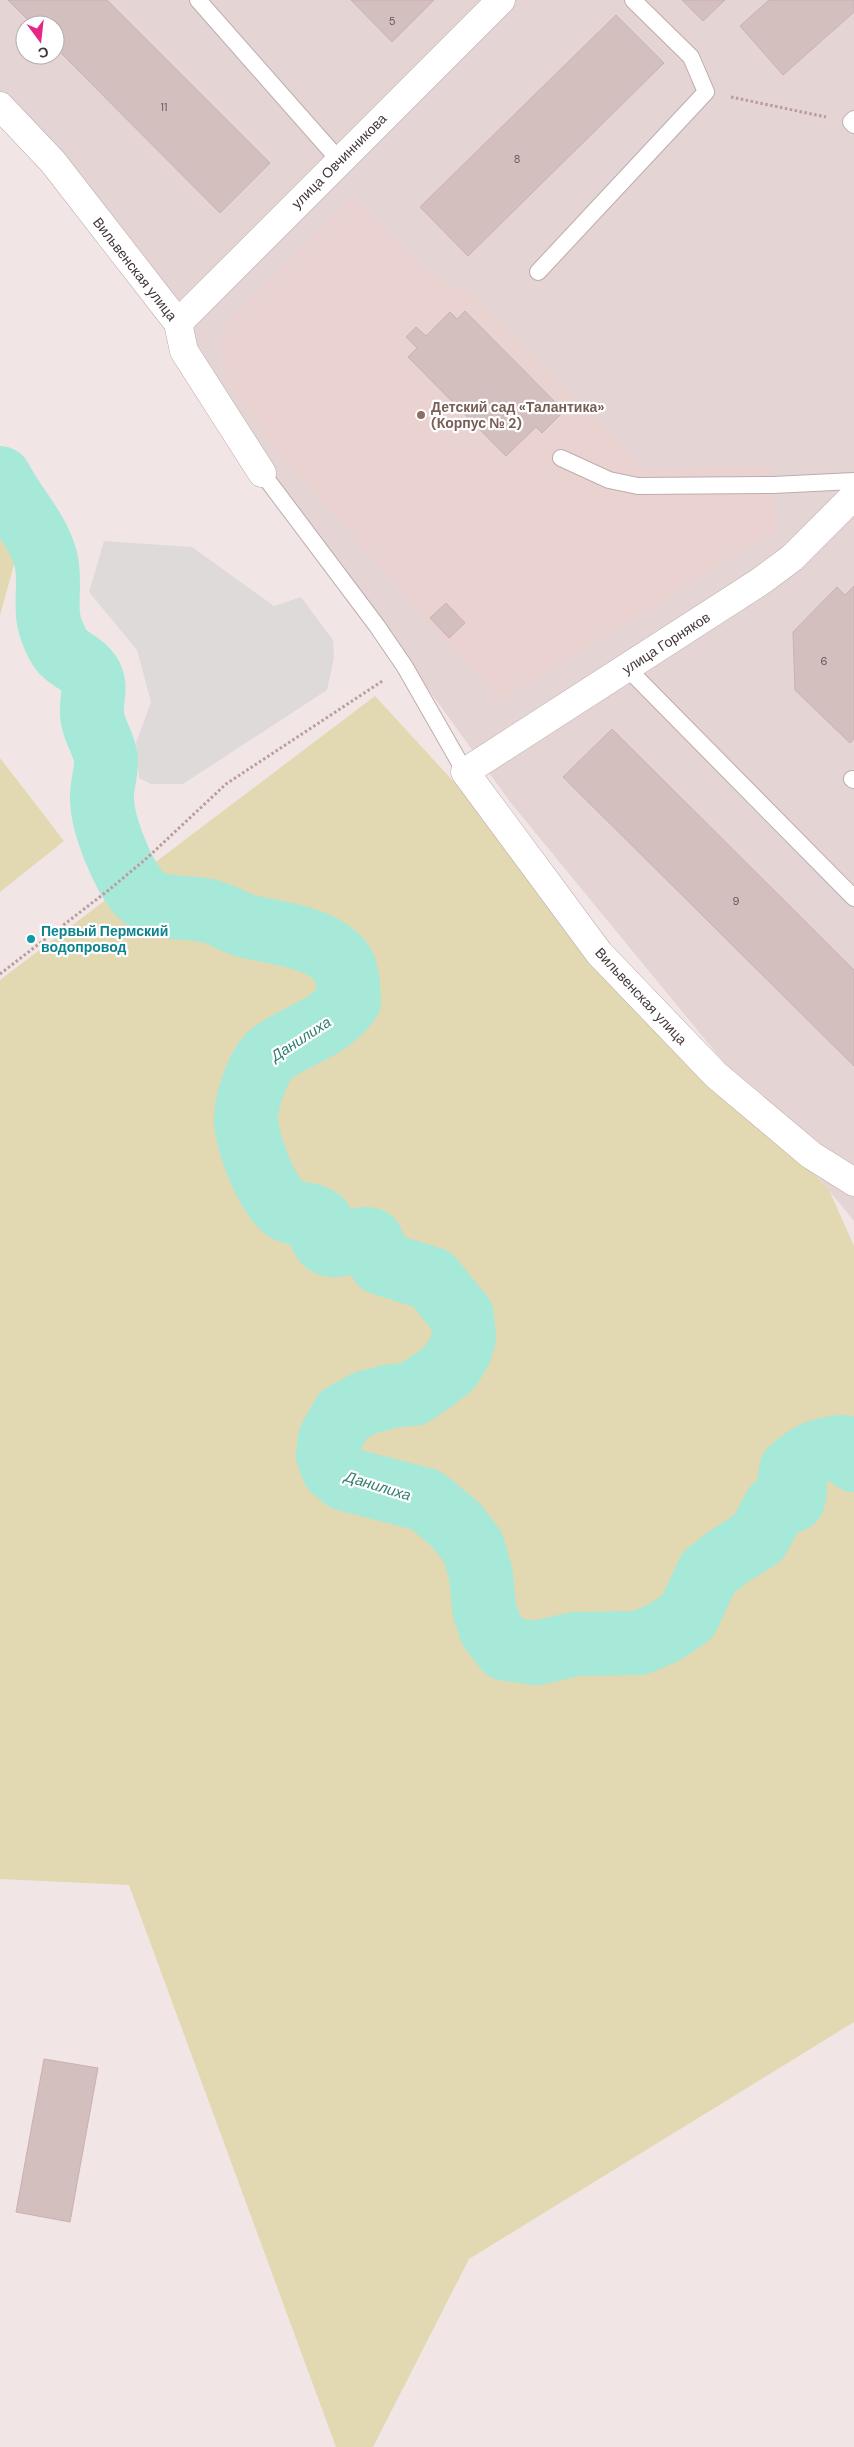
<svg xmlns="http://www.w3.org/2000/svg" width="854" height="2447" font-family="'DM Sans',sans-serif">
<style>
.residential{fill:#e4d4d4;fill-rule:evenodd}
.education{fill:#e9d2d0}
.green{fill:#e2d8b1}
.parking{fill:#dfdada}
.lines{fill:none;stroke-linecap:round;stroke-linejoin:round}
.river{stroke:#a6e9d9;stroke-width:64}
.building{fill:#d4bfbf;stroke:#cbb0b0}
.lane-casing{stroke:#beacac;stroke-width:18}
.street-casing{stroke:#beacac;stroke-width:29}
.path{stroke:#bc9b9b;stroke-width:3;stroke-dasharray:2.5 2.5;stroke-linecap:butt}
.lane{stroke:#fff;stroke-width:16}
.street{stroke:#fff;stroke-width:28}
.education-dot{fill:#8d6e63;stroke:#fff;stroke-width:2}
.culture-dot{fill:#0f9aa8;stroke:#fff;stroke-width:2}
.labels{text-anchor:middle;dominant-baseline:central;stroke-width:4.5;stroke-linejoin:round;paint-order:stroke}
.number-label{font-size:11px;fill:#675858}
.street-label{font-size:14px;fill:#433536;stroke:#fff}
.education-label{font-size:14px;font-weight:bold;fill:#785e54;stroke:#fff;text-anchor:start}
.culture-label{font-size:14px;font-weight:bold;fill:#0d838f;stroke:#fff;text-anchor:start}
.water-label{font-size:15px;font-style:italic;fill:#2f7f6e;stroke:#fff}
</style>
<rect width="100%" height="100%" fill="#f1e6e5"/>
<path class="residential" d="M 0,0 L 854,0 L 854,1221 L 511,803 L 0,102 ZM 25,25 L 55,25 L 55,55 L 25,55 Z"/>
<path class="education" d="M 353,196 L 437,280 L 469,291 L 643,468 L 773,467 L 775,531 L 500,701 L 279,454 L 223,375 L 222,329 Z"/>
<g class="green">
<path d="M 0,533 L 17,554 L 0,615 Z"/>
<path d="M 375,696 L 829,1190 L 854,1246 L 854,2022 L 469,2259 L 373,2447 L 336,2447 L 129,1885 L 0,1879 L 0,980 Z"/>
<path d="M 0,758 L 64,841 L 0,892 Z"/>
</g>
<path class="parking" d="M 104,541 L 192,547 L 274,606 L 301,597 L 333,640 L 334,658 L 327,690 L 183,784 L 151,784 L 139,778 L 136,743 L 151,702 L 137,650 L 89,592 Z"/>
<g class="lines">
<path class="river" d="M 0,478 C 14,506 38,529 46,560 C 52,587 42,610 53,634 C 55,639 58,646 62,651 C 71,661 87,665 92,679 C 96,690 91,701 92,712 C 92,729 104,742 106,759 C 107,772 101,786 102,800 C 103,826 121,870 137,891 C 153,911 181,906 204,910 C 219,912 232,922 246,926 C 274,933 316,936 338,958 C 349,968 348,987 349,1001 C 326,1031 299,1033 271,1054 C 258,1064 245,1104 246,1121 C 248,1145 265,1191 283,1207 C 293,1217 311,1211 321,1221 C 322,1226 321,1232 322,1237 C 331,1257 356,1234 371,1240 L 381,1263 L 432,1279 L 462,1316 L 464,1337 L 460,1351 L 450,1367 L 435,1379 L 413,1394 L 391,1396 L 365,1403 L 343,1415 L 330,1439 L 328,1455 L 333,1469 L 345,1479 L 426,1500 L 456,1525 L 473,1547 L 481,1575 L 484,1608 L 491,1630 L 506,1649 L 537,1653 L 575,1644 L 640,1643 L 665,1632 L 688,1616 L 708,1573 L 728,1557 L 758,1538 L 775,1507 L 793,1500 L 795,1491 L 789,1483 L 791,1470 C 809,1454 819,1449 843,1447 L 854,1460"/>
</g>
<g class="building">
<path d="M 8,0 L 107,0 L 270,163 L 220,213 L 55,47 L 55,25 L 33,25 Z"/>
<path d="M 351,0 L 434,0 L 392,42 Z"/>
<path d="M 682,0 L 725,0 L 703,21 Z"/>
<path d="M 769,0 L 854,0 L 854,12 L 783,75 L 740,26 Z"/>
<path d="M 616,15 L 664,63 L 468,256 L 420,207 Z"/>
<path d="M 465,311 L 564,411 L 542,433 L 536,427 L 506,456 L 408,357 L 417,348 L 406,337 L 416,327 L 426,336 L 450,312 L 457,319 Z"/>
<path d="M 854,586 L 854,739 L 850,743 L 795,690 L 793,632 L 837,587 L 845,595 Z"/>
<path d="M 446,603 L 465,623 L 449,638 L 430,618 Z"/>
<path d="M 612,729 L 854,970 L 854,1066 L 563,777 Z"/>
<path d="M 44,2059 L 98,2068 L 70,2222 L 16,2212 Z"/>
</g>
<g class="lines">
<defs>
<g id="lane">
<path d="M 198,0 L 339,160"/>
<path d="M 854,119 L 851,122 L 854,125"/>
<path d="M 538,272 L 706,92 L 691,57 L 633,0"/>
<path d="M 561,458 L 609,480 L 638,486 L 773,485 L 854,481"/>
<path d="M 262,473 L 377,626 L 405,667 L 465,772"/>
<path d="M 627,668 L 854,898"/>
<path d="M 852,779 L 854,780"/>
</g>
<g id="street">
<path d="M 0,106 L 53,162 L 178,323 L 184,351 L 262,473"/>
<path d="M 178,323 L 501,0"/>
<path d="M 854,496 L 792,558 L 761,581 L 465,772 L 599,953 L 716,1075 L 811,1155 L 854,1182"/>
</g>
</defs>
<use href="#lane" class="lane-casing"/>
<use href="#street" class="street-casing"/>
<g class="path">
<path d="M 731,97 L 826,117"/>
<path d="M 0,974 L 110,889 L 147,858 L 226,784 L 384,680"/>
</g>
<use href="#lane" class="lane"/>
<use href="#street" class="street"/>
</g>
<circle class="education-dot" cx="421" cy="415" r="5"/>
<circle class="culture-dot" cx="31" cy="939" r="5"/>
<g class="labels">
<g class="number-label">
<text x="392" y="21">5</text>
<text x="164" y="107">11</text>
<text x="517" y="159">8</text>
<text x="824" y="661">6</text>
<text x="736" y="901">9</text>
</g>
<g class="street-label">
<text transform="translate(339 161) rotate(-45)">улица Овчинникова</text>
<text transform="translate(135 269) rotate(52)">Вильвенская улица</text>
<text transform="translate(666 643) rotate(-33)">улица Горняков</text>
<text transform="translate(641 996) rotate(47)">Вильвенская улица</text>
</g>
<g class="education-label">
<text x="431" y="407">Детский сад «Талантика»<tspan x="431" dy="16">(Корпус № 2)</tspan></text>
</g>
<g class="culture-label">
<text x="41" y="931">Первый Пермский<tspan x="41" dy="16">водопровод</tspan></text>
</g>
<g class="water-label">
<text transform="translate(301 1039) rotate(-33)">Данилиха</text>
<text transform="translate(378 1486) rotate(17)">Данилиха</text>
</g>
</g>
<g transform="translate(40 40) rotate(165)"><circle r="24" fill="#ffffff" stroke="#b4aeaf"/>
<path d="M0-4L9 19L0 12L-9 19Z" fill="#e62785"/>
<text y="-8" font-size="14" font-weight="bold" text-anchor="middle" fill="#433536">С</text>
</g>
</svg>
